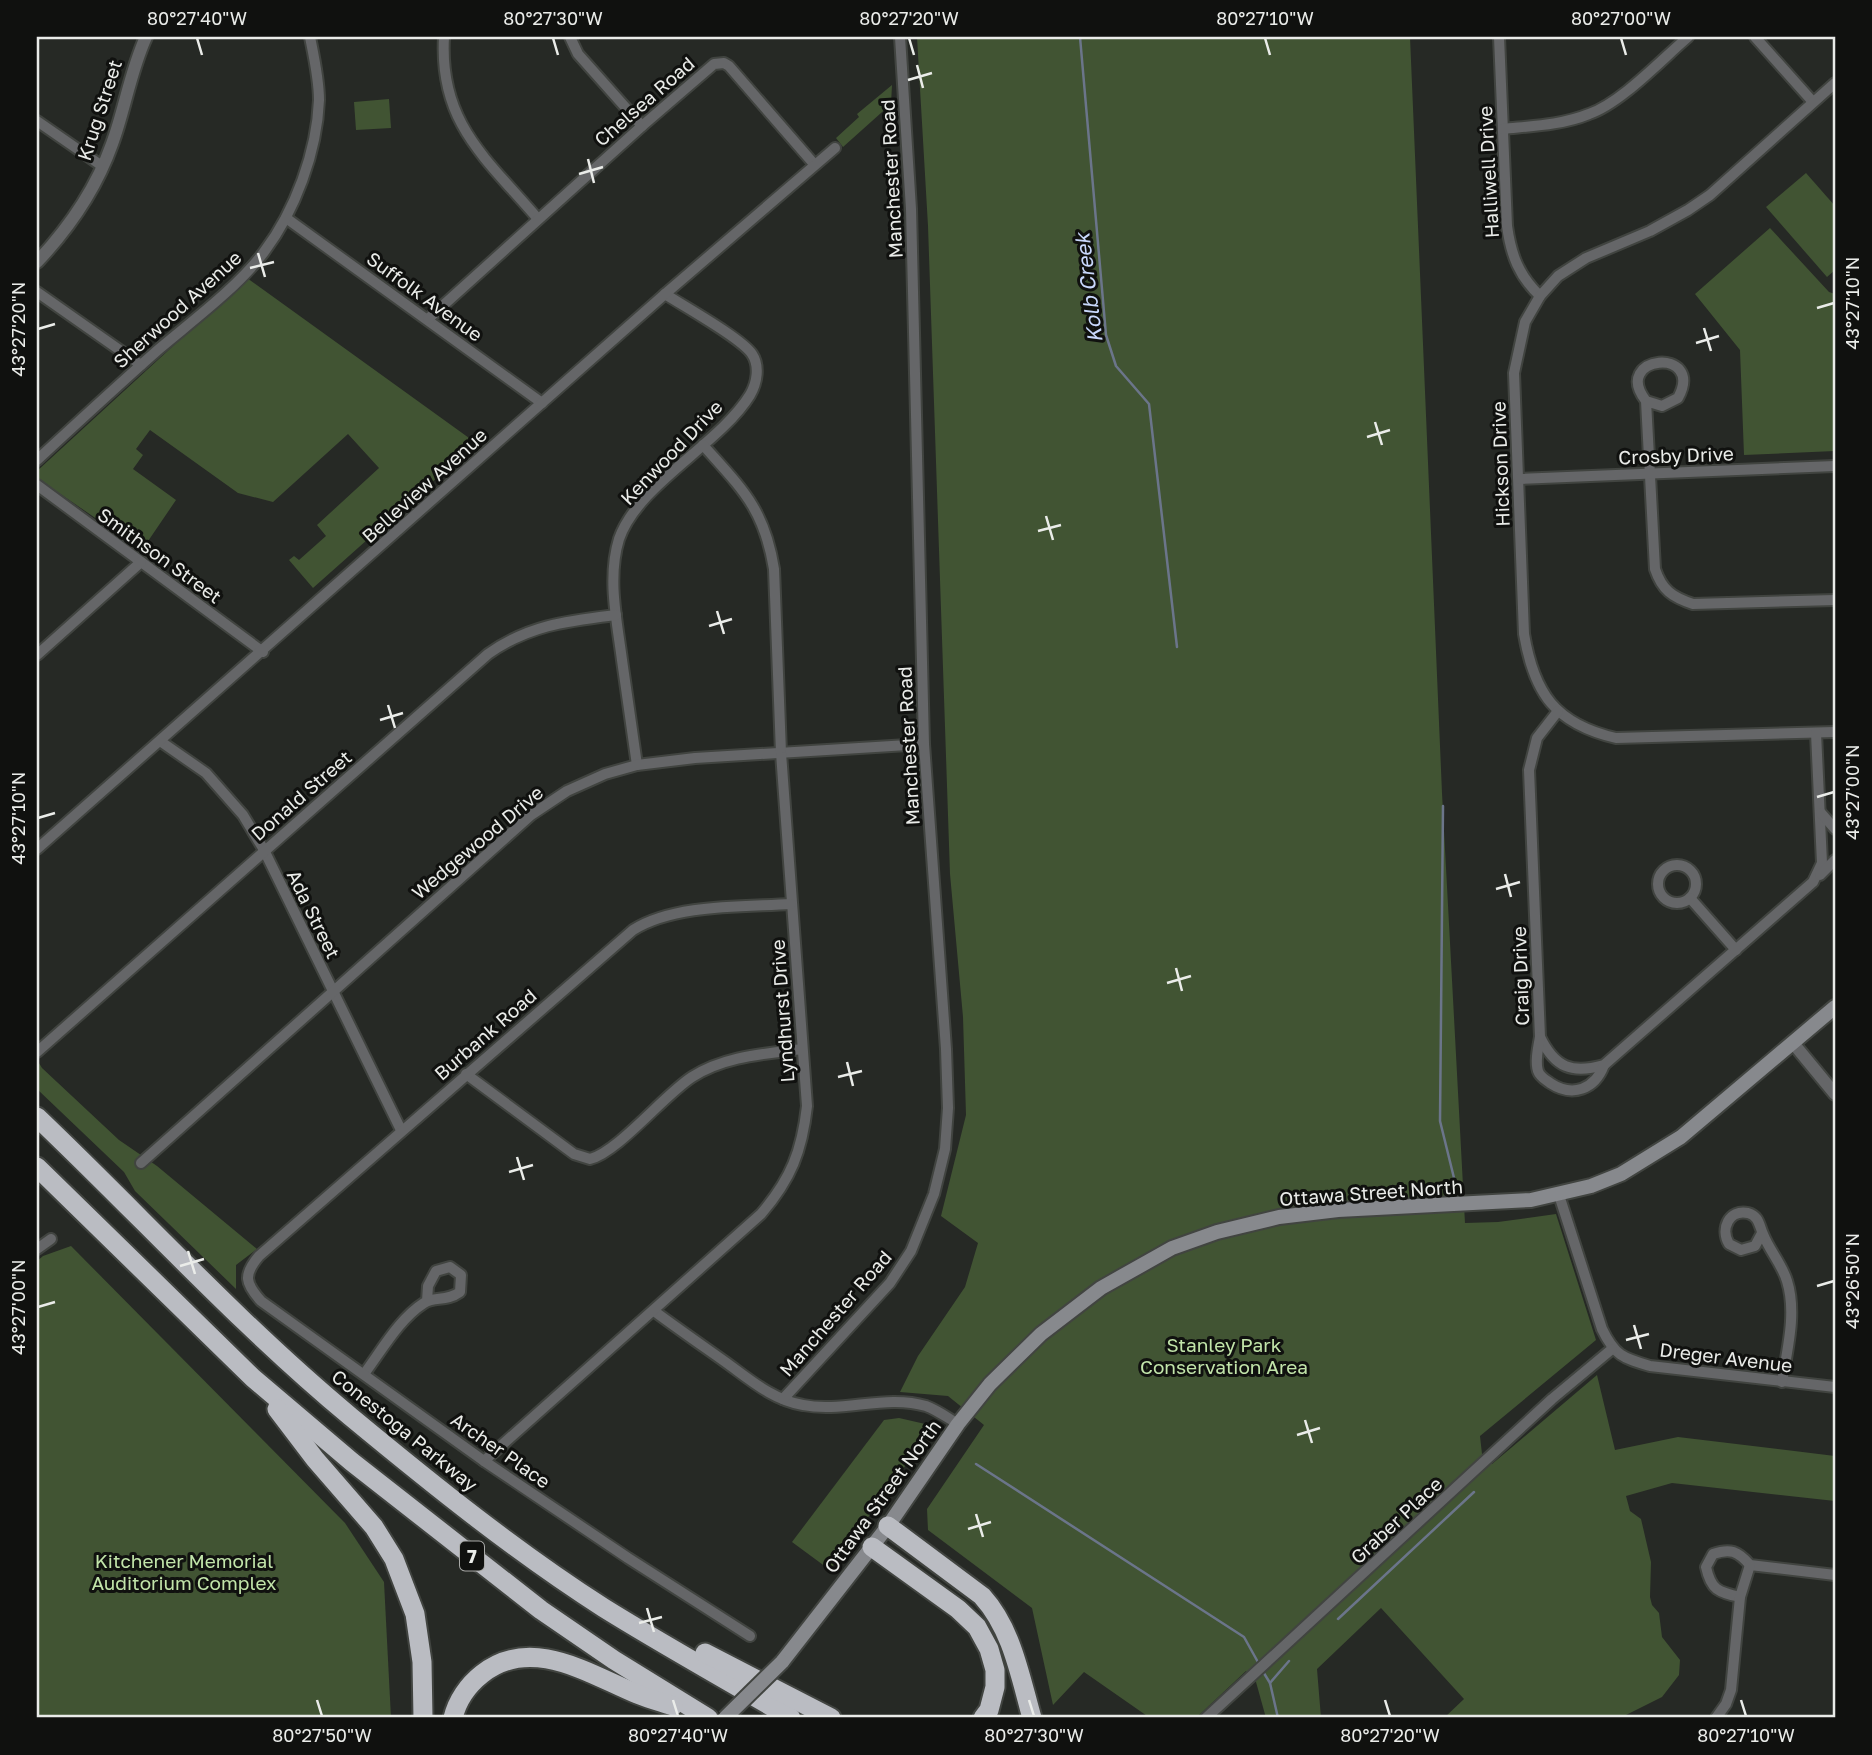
<svg xmlns="http://www.w3.org/2000/svg" width="1872" height="1755" font-family="'Golos Text',sans-serif">
<style>
.green{fill:#415433}
.lines{fill:none;stroke-linecap:round;stroke-linejoin:round}
.stream{stroke:#6b758a;stroke-width:2.5}
.minor-casing{stroke:#414440;stroke-width:14}
.tertiary-casing{stroke:#414440;stroke-width:16}
.secondary-casing{stroke:#414440;stroke-width:18}
.motorway-casing{stroke:#414440;stroke-width:23}
.minor{stroke:#656668;stroke-width:10}
.tertiary{stroke:#656668;stroke-width:12}
.secondary{stroke:#87898d;stroke-width:14}
.motorway{stroke:#babcc2;stroke-width:19}
.secondary-bridge-casing{stroke:#414440;stroke-width:18;stroke-linecap:butt}
.secondary-bridge{stroke:#87898d;stroke-width:14}
.ticks{fill:none;stroke:#eaece9;stroke-width:2.5}
.labels{text-anchor:middle;dominant-baseline:central;stroke-width:6;stroke-linejoin:round;paint-order:stroke}
.shield{fill:#10110f;stroke:#a9aaa8;stroke-width:2}
.shield-label{font-size:18px;font-weight:bold;fill:#eaece9}
.street-label{font-size:19px;fill:#eaece9;stroke:#10110f}
.park-label{font-size:19px;fill:#c2e5aa;stroke:#10110f}
.water-label{font-size:21px;font-style:italic;fill:#c9d8fc;stroke:#10110f}
.neatline{fill:none;stroke:#eaece9;stroke-width:2.5}
.ticks-label{font-size:18px;text-anchor:middle;fill:#eaece9}
</style>
<rect width="100%" height="100%" fill="#262925"/>
<g class="green">
<path d="M 917,37 L 1410,37 L 1442,793 L 1465,1223 L 1498,1222 L 1556,1214 L 1596,1340 L 1480,1436 L 1482,1454 L 1492,1464 L 1597,1375 L 1615,1450 L 1678,1437 L 1835,1456 L 1835,1501 L 1672,1483 L 1626,1496 L 1630,1511 L 1641,1519 L 1651,1562 L 1650,1597 L 1652,1605 L 1659,1613 L 1662,1637 L 1680,1660 L 1679,1675 L 1662,1697 L 1620,1718 L 1444,1718 L 1464,1699 L 1381,1608 L 1317,1669 L 1321,1718 L 1266,1718 L 1256,1682 L 1246,1671 L 1196,1718 L 1150,1718 L 1084,1672 L 1053,1705 L 1032,1608 L 928,1530 L 927,1509 L 984,1425 L 948,1396 L 900,1392 L 918,1356 L 965,1287 L 978,1243 L 941,1216 L 966,1115 L 963,1017 L 950,874 L 928,226 Z"/>
<path d="M 892,85 L 891,104 L 843,147 L 836,138 L 859,117 L 857,114 Z"/>
<path d="M 389,99 L 391,128 L 356,130 L 354,102 Z"/>
<path d="M 1806,173 L 1835,206 L 1835,270 L 1827,277 L 1766,207 Z"/>
<path d="M 1770,228 L 1829,292 L 1835,294 L 1835,451 L 1744,455 L 1740,350 L 1695,294 Z"/>
<path d="M 247,278 L 476,443 L 313,588 L 289,560 L 294,556 L 299,560 L 326,536 L 317,525 L 379,468 L 348,434 L 273,502 L 238,493 L 150,430 L 136,449 L 143,455 L 133,469 L 176,500 L 142,550 L 37,478 L 37,471 Z"/>
<path d="M 37,1060 L 42,1068 L 119,1140 L 157,1166 L 257,1249 L 236,1265 L 236,1289 L 135,1191 L 124,1172 L 37,1089 Z"/>
<path d="M 71,1246 L 345,1523 L 384,1582 L 391,1718 L 37,1718 L 37,1261 L 43,1256 Z"/>
<path d="M 899,1418 L 934,1426 L 830,1570 L 792,1542 L 884,1420 Z"/>
</g>
<g class="lines">
<g class="stream">
<path d="M 1080,37 L 1106,335 L 1116,366 L 1149,404 L 1177,647"/>
<path d="M 1443,806 L 1440,1121 L 1455,1182"/>
<path d="M 976,1464 L 1244,1637 L 1259,1664"/>
<path d="M 1338,1619 L 1474,1492"/>
<path d="M 1262,1670 L 1270,1683 L 1278,1718"/>
<path d="M 1270,1683 L 1289,1661"/>
</g>
<defs>
<g id="minor">
<path d="M 444,37 C 439,123 486,158 538,219"/>
<path d="M 570,37 L 578,54 L 642,126"/>
<path d="M 1499,37 L 1507,226 C 1511,255 1519,276 1540,296"/>
<path d="M 1755,37 L 1813,102"/>
<path d="M 1835,83 L 1710,195 L 1688,210 L 1650,231 L 1586,258 L 1558,276 L 1540,296 L 1525,322 L 1514,373 L 1524,634 C 1534,693 1555,724 1616,738 L 1835,732"/>
<path d="M 37,121 L 102,166"/>
<path d="M 1503,129 C 1532,126 1562,125 1589,114 C 1621,103 1661,60 1688,37"/>
<path d="M 286,218 L 542,403"/>
<path d="M 37,292 L 141,365"/>
<path d="M 428,319 L 642,126 L 714,64 L 724,63 L 729,66 L 814,164"/>
<path d="M 1646,401 L 1662,406 L 1678,398 C 1706,346 1610,355 1646,401 L 1655,569 C 1662,590 1672,597 1693,604 L 1835,600"/>
<path d="M 37,460 C 77,423 117,386 159,349 C 192,321 238,287 264,252 C 295,211 317,152 319,100 C 319,79 314,57 310,37"/>
<path d="M 1519,479 L 1835,466"/>
<path d="M 37,485 L 263,652"/>
<path d="M 37,655 L 141,562"/>
<path d="M 1558,711 L 1537,738 L 1529,770 L 1540,1037 C 1555,1068 1572,1074 1604,1065 L 1813,882 L 1822,863 L 1816,733"/>
<path d="M 160,741 L 206,773 L 243,815 L 264,850 L 401,1130"/>
<path d="M 637,765 C 632,730 627,695 622,660 C 617,621 607,578 619,539 C 638,484 719,445 750,395 C 757,383 760,366 752,354 C 741,338 685,307 665,294"/>
<path d="M 1821,813 L 1835,829"/>
<path d="M 37,849 L 665,294 L 835,148"/>
<circle cx="1677" cy="884" r="19"/>
<path d="M 1820,875 L 1835,860"/>
<path d="M 1690,898 L 1736,950"/>
<path d="M 1540,1037 C 1538,1048 1535,1062 1538,1071 C 1540,1077 1546,1080 1550,1083 C 1573,1098 1595,1089 1604,1065"/>
<path d="M 37,1052 L 488,654 C 529,625 567,621 616,615"/>
<path d="M 466,1074 L 574,1154 L 590,1159 C 618,1152 664,1095 692,1077 C 725,1056 764,1054 802,1049"/>
<path d="M 141,1163 L 531,815 L 567,791 L 605,774 L 637,765 L 695,758 L 924,744"/>
<path d="M 1559,1195 L 1602,1329 C 1615,1356 1623,1358 1650,1366 L 1835,1387"/>
<path d="M 1762,1233 L 1755,1246 L 1741,1250 L 1729,1244 C 1720,1229 1729,1209 1748,1213 C 1759,1216 1759,1225 1763,1234 C 1769,1250 1782,1264 1787,1281 C 1797,1313 1787,1350 1782,1382"/>
<path d="M 37,1249 L 51,1239"/>
<path d="M 654,1311 C 677,1328 700,1344 724,1361 C 748,1378 772,1400 803,1405 C 843,1413 886,1394 926,1406 C 937,1410 948,1418 958,1424"/>
<path d="M 364,1374 C 382,1350 399,1319 424,1303 C 435,1296 446,1302 460,1292 L 461,1275 L 450,1267 L 436,1271 L 428,1286 L 427,1301"/>
<path d="M 783,1399 L 890,1283 L 911,1251 L 934,1194 L 945,1149 L 948,1108 L 946,1049 L 924,744 L 911,209 L 900,37"/>
<path d="M 484,1461 L 761,1214 C 791,1179 802,1151 807,1106 L 781,753 L 774,569 C 764,508 742,489 703,445"/>
<path d="M 1740,1597 C 1718,1592 1711,1590 1706,1567 L 1713,1554 C 1730,1548 1738,1551 1750,1565 L 1835,1575"/>
<path d="M 750,1636 L 628,1558 L 484,1461 L 261,1301 C 245,1283 243,1275 259,1256 L 633,930 C 674,904 742,907 791,904"/>
<path d="M 1206,1718 L 1552,1399 L 1612,1349"/>
<path d="M 1716,1718 L 1726,1704 L 1731,1690 L 1740,1597 L 1750,1565"/>
</g>
<g id="tertiary">
<path d="M 37,262 C 69,228 96,189 112,144 C 125,109 130,72 146,37"/>
<path d="M 1793,1043 L 1835,1094"/>
</g>
<path id="secondary" d="M 782,1662 L 888,1526 L 958,1424 L 990,1384 L 1041,1334 L 1101,1288 L 1172,1248 L 1217,1232 L 1279,1217 L 1338,1210 L 1531,1200 L 1591,1186 L 1621,1174 L 1681,1137 L 1835,1007"/>
<g id="motorway">
<path d="M 37,1117 C 142,1217 239,1324 351,1417 C 432,1484 515,1551 604,1608 C 665,1646 729,1681 791,1718"/>
<path d="M 37,1167 L 253,1378 L 352,1462 L 541,1610 L 614,1660 L 708,1718"/>
<path d="M 277,1409 L 315,1459 L 374,1527 L 394,1559 L 415,1614 L 422,1662 L 423,1718"/>
<path d="M 888,1526 L 982,1596 C 1012,1629 1020,1676 1032,1718"/>
<path d="M 872,1547 L 958,1609 L 977,1627 L 989,1649 L 995,1670 L 995,1687 L 989,1710 L 983,1718"/>
<path d="M 705,1653 L 831,1718"/>
<path d="M 453,1718 C 457,1701 468,1685 482,1674 C 531,1635 589,1674 637,1694 C 649,1699 661,1702 673,1706"/>
</g>
</defs>
<use href="#minor" class="minor-casing"/>
<use href="#tertiary" class="tertiary-casing"/>
<use href="#secondary" class="secondary-casing"/>
<use href="#motorway" class="motorway-casing"/>
<use href="#minor" class="minor"/>
<use href="#tertiary" class="tertiary"/>
<use href="#secondary" class="secondary"/>
<use href="#motorway" class="motorway"/>
<defs>
<path id="secondary-bridge" d="M 725,1718 L 782,1662"/>
</defs>
<use href="#secondary-bridge" class="secondary-bridge-casing"/>
<use href="#secondary-bridge" class="secondary-bridge"/>
</g>
<path class="ticks" d="M 197,38 L 202,55M 553,38 L 558,55M 909,38 L 914,55M 1265,38 L 1270,55M 1621,38 L 1626,55M 917,65 L 923,88M 908,80 L 932,73M 588,159 L 594,183M 579,174 L 603,167M 258,253 L 265,277M 250,268 L 274,262M 1817,308 L 1834,303M 1704,328 L 1711,351M 38,329 L 55,324M 1696,343 L 1719,336M 1375,422 L 1382,445M 1367,437 L 1390,430M 1046,516 L 1053,540M 1038,531 L 1061,525M 717,611 L 724,634M 709,626 L 732,619M 388,705 L 395,728M 380,720 L 403,713M 1817,797 L 1834,792M 38,818 L 55,813M 1505,874 L 1511,897M 1496,889 L 1520,882M 1176,968 L 1182,991M 1167,983 L 1191,976M 847,1062 L 853,1086M 838,1077 L 862,1071M 517,1157 L 524,1180M 509,1172 L 533,1165M 188,1251 L 195,1274M 180,1266 L 204,1259M 1817,1286 L 1834,1281M 38,1307 L 55,1302M 1634,1325 L 1641,1349M 1626,1340 L 1649,1334M 1305,1420 L 1312,1443M 1297,1435 L 1320,1428M 976,1514 L 983,1537M 968,1529 L 991,1522M 647,1608 L 654,1632M 639,1623 L 662,1617M 317,1700 L 322,1716M 673,1700 L 678,1716M 1029,1700 L 1034,1716M 1385,1700 L 1390,1716M 1741,1700 L 1746,1716"/>
<g class="labels">
<rect class="shield" x="460" y="1541.5" width="24" height="29" rx="5"/>
<g class="shield-label">
<text x="472" y="1556">7</text>
</g>
<g class="street-label">
<text transform="translate(644 101) rotate(-41)">Chelsea Road</text>
<text transform="translate(99 110) rotate(-72)">Krug Street</text>
<text transform="translate(1488 172) rotate(-93)">Halliwell Drive</text>
<text transform="translate(891 179) rotate(-93)">Manchester Road</text>
<text transform="translate(425 296) rotate(36)">Suffolk Avenue</text>
<text transform="translate(177 309) rotate(-42)">Sherwood Avenue</text>
<text transform="translate(671 452) rotate(-46)">Kenwood Drive</text>
<text transform="translate(1676 455) rotate(-2)">Crosby Drive</text>
<text transform="translate(1500 464) rotate(-92)">Hickson Drive</text>
<text transform="translate(424 485) rotate(-42)">Belleview Avenue</text>
<text transform="translate(160 555) rotate(36)">Smithson Street</text>
<text transform="translate(908 746) rotate(-93)">Manchester Road</text>
<text transform="translate(301 795) rotate(-41)">Donald Street</text>
<text transform="translate(477 842) rotate(-40)">Wedgewood Drive</text>
<text transform="translate(314 914) rotate(64)">Ada Street</text>
<text transform="translate(1520 976) rotate(-92)">Craig Drive</text>
<text transform="translate(782 1011) rotate(-94)">Lyndhurst Drive</text>
<text transform="translate(485 1034) rotate(-41)">Burbank Road</text>
<text transform="translate(1371 1192) rotate(-4)">Ottawa Street North</text>
<text transform="translate(835 1313) rotate(-49)">Manchester Road</text>
<text transform="translate(1726 1357) rotate(7)">Dreger Avenue</text>
<text transform="translate(405 1430) rotate(39)">Conestoga Parkway</text>
<text transform="translate(501 1450) rotate(35)">Archer Place</text>
<text transform="translate(882 1496) rotate(-54)">Ottawa Street North</text>
<text transform="translate(1396 1520) rotate(-43)">Graber Place</text>
</g>
<g class="park-label">
<text x="1224" y="1344">Stanley Park<tspan x="1224" dy="22">Conservation Area</tspan></text>
<text x="184" y="1560">Kitchener Memorial<tspan x="184" dy="22">Auditorium Complex</tspan></text>
</g>
<g class="water-label">
<text transform="translate(1088 288) rotate(-97)">Kolb Creek</text>
</g>
</g>
<rect width="1872" height="1755" fill="none" stroke="#10110f" stroke-width="77"/>
<rect x="38" y="38" width="1796" height="1678" class="neatline"/>
<g class="ticks-label">
<text x="197" y="25">80°27'40"W</text>
<text x="553" y="25">80°27'30"W</text>
<text x="909" y="25">80°27'20"W</text>
<text x="1265" y="25">80°27'10"W</text>
<text x="1621" y="25">80°27'00"W</text>
<text transform="translate(1853 303) rotate(-90)" y="6">43°27'10"N</text>
<text transform="translate(19 329) rotate(-90)" y="6">43°27'20"N</text>
<text transform="translate(1853 792) rotate(-90)" y="6">43°27'00"N</text>
<text transform="translate(19 818) rotate(-90)" y="6">43°27'10"N</text>
<text transform="translate(1853 1281) rotate(-90)" y="6">43°26'50"N</text>
<text transform="translate(19 1307) rotate(-90)" y="6">43°27'00"N</text>
<text x="322" y="1742">80°27'50"W</text>
<text x="678" y="1742">80°27'40"W</text>
<text x="1034" y="1742">80°27'30"W</text>
<text x="1390" y="1742">80°27'20"W</text>
<text x="1746" y="1742">80°27'10"W</text>
</g>
</svg>
